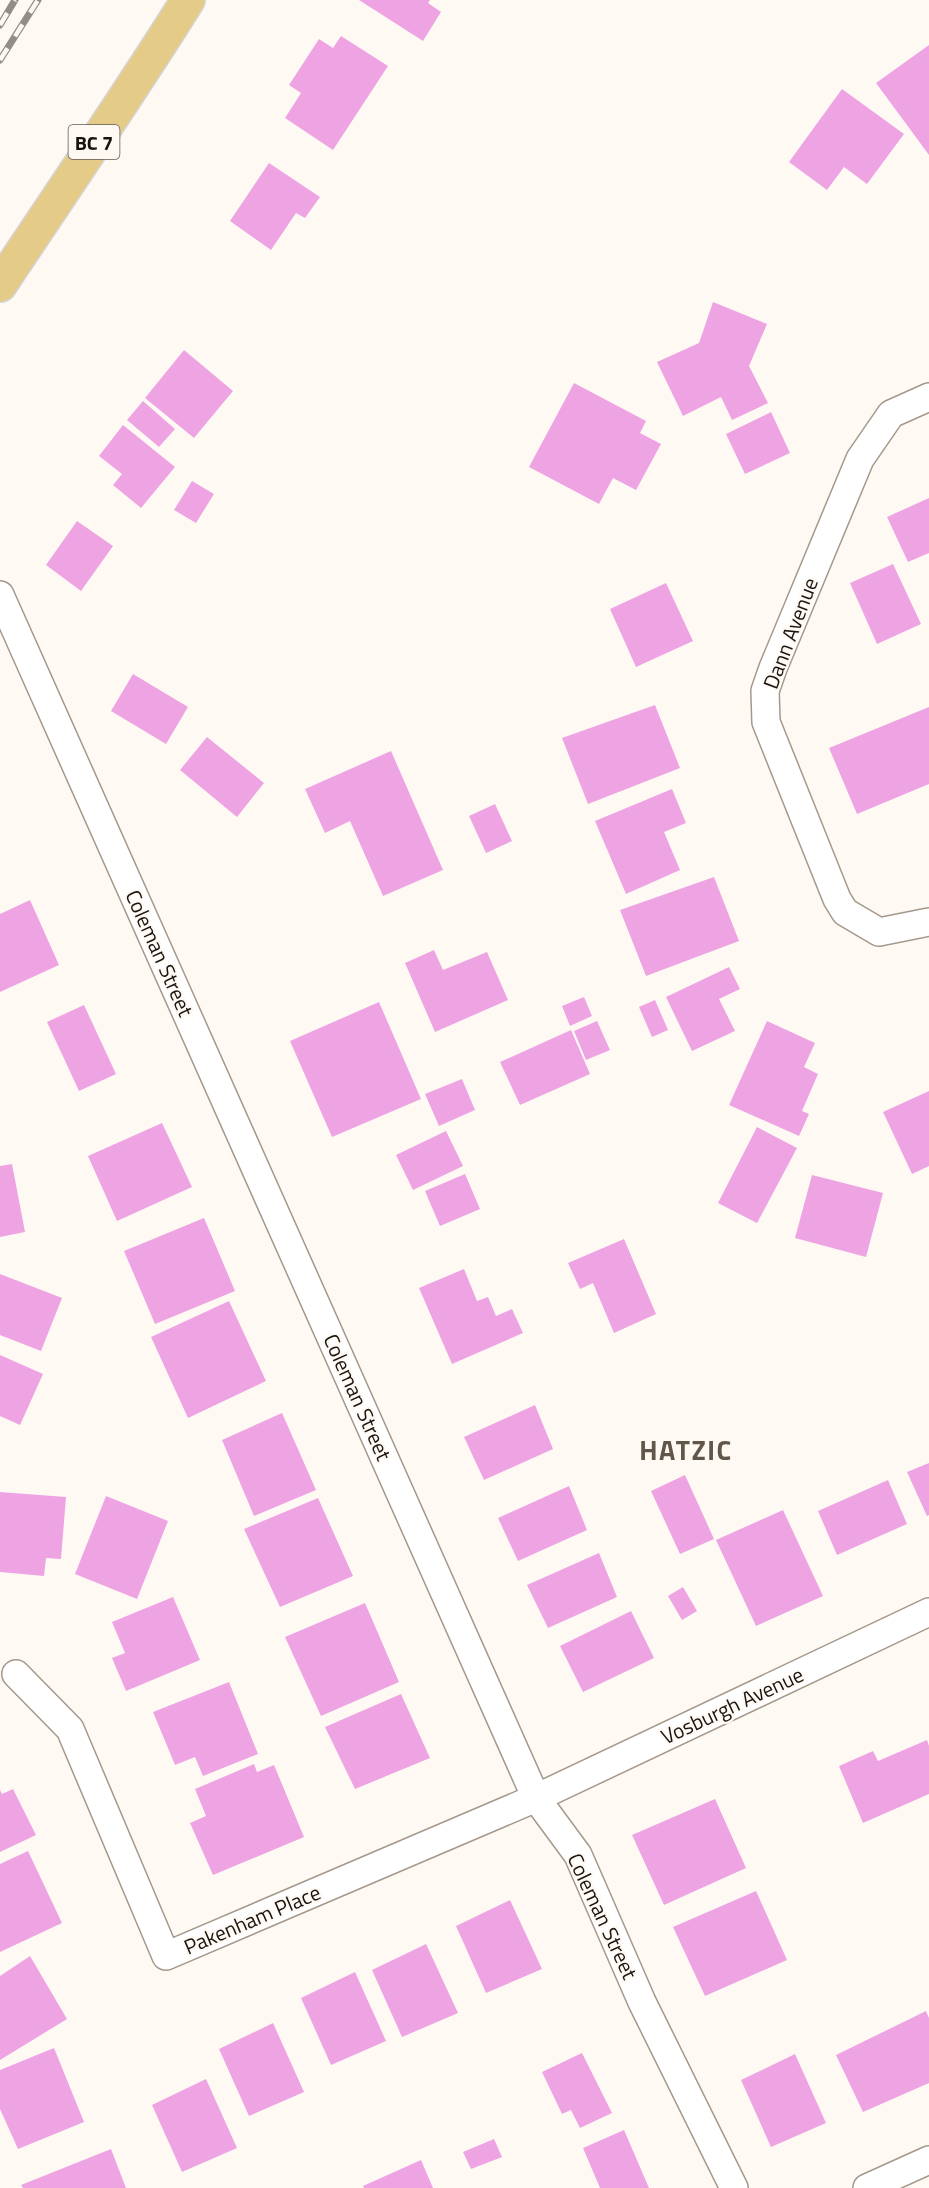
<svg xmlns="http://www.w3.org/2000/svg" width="929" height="2188" font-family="'Titillium Web',sans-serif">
	<rect width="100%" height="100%" fill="#fff9f4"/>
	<!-- building -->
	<path fill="#eea4e3" d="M359,0H430L428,3L441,12L423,41Z
		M341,36L388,66L333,150L285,118L301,93L289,85L319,39L333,48Z
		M929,45V155L876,83Z
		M842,89L904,134L867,184L844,167L827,190L789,162Z
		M269,163L320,197L305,218L296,213L271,250L230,221Z
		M713,302L767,324L749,366L768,403L732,420L721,397L683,416L657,362L699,343Z
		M184,350L233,391L194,438L145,398Z
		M574,383L646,421L640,433L661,444L636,490L613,478L599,504L529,467Z
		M143,401L175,429L159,447L127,420Z
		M771,412L790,453L745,474L726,434Z
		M123,425L175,467L141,508L113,485L122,474L99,456Z
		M192,481L214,494L196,523L174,510Z
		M929,498V553L908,562L887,517Z
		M77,521L113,546L81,591L46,565Z
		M893,564L921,624L877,644L850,583Z
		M666,583L693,641L636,667L610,609Z
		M133,674L188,707L166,744L111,711Z
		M655,705L680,768L588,804L562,738Z
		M929,707V784L857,814L829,748Z
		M207,737L264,783L237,817L180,770Z
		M391,751L443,870L383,896L350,821L325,833L305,789Z
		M672,789L686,823L664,832L680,870L626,894L595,821Z
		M495,804L512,841L486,853L469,816Z
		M714,877L739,941L646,976L620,910Z
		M30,900L59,965L0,992V914Z
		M434,950L443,970L487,952L508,1000L435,1032L405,963Z
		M729,967L740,989L719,999L735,1031L692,1051L666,997Z
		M584,997L592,1016L570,1026L562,1006Z
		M655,1000L668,1030L652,1037L639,1007Z
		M379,1002L421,1099L332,1137L290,1041Z
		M84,1005L116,1074L79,1091L47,1022Z
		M597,1021L610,1050L586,1060L574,1031Z
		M767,1021L815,1043L804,1067L818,1074L802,1111L809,1114L799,1136L729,1105Z
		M571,1030L590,1074L520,1105L500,1062Z
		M462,1079L475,1110L439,1126L425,1094Z
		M929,1091V1166L912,1174L883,1112Z
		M162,1123L192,1187L117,1221L88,1156Z
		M757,1127L797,1148L757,1223L718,1203Z
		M446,1131L463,1166L413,1190L396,1155Z
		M12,1164L25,1232L0,1237V1166Z
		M465,1174L480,1209L440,1226L425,1191Z
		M812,1175L883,1193L866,1257L795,1238Z
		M204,1218L235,1291L155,1324L124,1251Z
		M624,1239L656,1314L614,1333L593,1283L580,1289L568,1263Z
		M464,1269L477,1301L488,1297L496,1316L512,1309L523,1333L452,1364L419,1288Z
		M0,1274L62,1298L41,1351L0,1335Z
		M229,1301L266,1381L188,1418L151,1337Z
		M0,1355L43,1374L20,1425L0,1416Z
		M535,1405L553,1449L484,1480L464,1437Z
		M282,1413L316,1490L254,1516L222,1440Z
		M929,1463V1515L927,1516L907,1472Z
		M685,1475L714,1539L680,1554L651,1491Z
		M888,1480L907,1524L837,1555L818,1511Z
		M569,1486L587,1530L518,1561L498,1518Z
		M0,1492L66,1497L61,1559L46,1558L44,1576L0,1572Z
		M106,1496L168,1521L137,1599L75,1574Z
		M318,1498L353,1576L280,1607L244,1529Z
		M783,1510L823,1596L756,1626L716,1540Z
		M599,1553L617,1597L548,1628L527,1585Z
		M683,1587L697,1611L682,1620L668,1596Z
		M173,1597L200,1660L126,1691L112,1658L125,1653L112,1622Z
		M365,1603L399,1682L321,1716L285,1637Z
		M631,1611L654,1658L583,1692L560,1646Z
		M229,1682L258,1754L203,1776L195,1757L175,1765L153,1712Z
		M401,1694L430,1758L355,1789L325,1727Z
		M927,1740L929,1746V1794L863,1823L839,1766L873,1751L878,1761Z
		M254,1764L257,1772L274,1765L304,1837L213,1875L190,1823L206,1816L195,1789Z
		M13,1789L36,1835L0,1852V1790L2,1794Z
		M715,1799L746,1868L664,1905L632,1835Z
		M28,1851L62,1923L0,1952V1864Z
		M756,1891L787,1960L705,1996L673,1927Z
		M510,1900L542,1969L486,1993L456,1926Z
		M426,1944L458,2013L402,2037L372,1970Z
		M30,1956L67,2019L0,2060V1976Z
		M355,1972L386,2041L331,2065L301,1998Z
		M926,2011L929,2018V2083L863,2112L836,2055Z
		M273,2023L304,2092L249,2116L219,2049Z
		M54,2048L84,2122L18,2149L0,2109V2070Z
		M582,2053L612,2113L580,2128L571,2110L562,2114L542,2072Z
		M795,2054L826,2123L771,2147L741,2080Z
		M206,2079L237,2148L182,2172L152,2105Z
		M624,2130L649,2188H600L583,2148Z
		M494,2139L502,2157L471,2169L463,2152Z
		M111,2149L126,2188H23L21,2185Z
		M421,2160L433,2188H364L363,2186Z"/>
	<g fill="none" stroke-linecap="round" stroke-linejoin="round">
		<!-- street casing -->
		<g stroke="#a4988b" stroke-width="30">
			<path id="street" d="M929,397L891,414L860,459L773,668L765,691L766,722L837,899L845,912L879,932L929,922
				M0,595L536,1798L578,1855L642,2002L734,2188
				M16,1674L70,1729L166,1956L536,1798L929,1612
				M867,2188L929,2160"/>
		</g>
		<!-- primary casing -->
		<g stroke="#d6d5d4" stroke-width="36">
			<path id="primary" d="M0,285C63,190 128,96 188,0"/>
		</g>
		<!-- street -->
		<use href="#street" stroke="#fff" stroke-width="27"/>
		<!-- primary -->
		<use href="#primary" stroke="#e4cb88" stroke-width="33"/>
		<!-- rail casing -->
		<g stroke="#938d88" stroke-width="7">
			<path id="rail" d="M0,25L15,0
				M0,60L38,0"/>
		</g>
		<!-- rail -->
		<use href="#rail" stroke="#fff9f4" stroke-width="4.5" stroke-dasharray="14" stroke-linecap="butt"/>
	</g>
	<g text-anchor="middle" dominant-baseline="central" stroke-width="4.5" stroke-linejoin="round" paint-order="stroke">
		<!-- shield labels -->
		<rect fill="#fff9f4" stroke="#5e5954" stroke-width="1.5" x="68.5" y="125" width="51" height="34" rx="4.5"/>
		<g font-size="20" font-weight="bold" fill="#19140f">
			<text x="94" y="142">BC 7</text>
		</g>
		<!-- street labels -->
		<g font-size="21" fill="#19140f" stroke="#fff9f4">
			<text transform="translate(790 633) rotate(-69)">Dann Avenue</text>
			<text transform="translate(160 953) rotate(66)">Coleman Street</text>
			<text transform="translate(358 1397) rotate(66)">Coleman Street</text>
			<text transform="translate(732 1705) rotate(-25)">Vosburgh Avenue</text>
			<text transform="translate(603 1916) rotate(65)">Coleman Street</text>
			<text transform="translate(252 1919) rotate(-23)">Pakenham Place</text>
		</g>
		<!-- district labels -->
		<g font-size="27" font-weight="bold" letter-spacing="1.5" fill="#61564a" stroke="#fff9f4">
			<text x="686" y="1449">HATZIC</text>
		</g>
	</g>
</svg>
